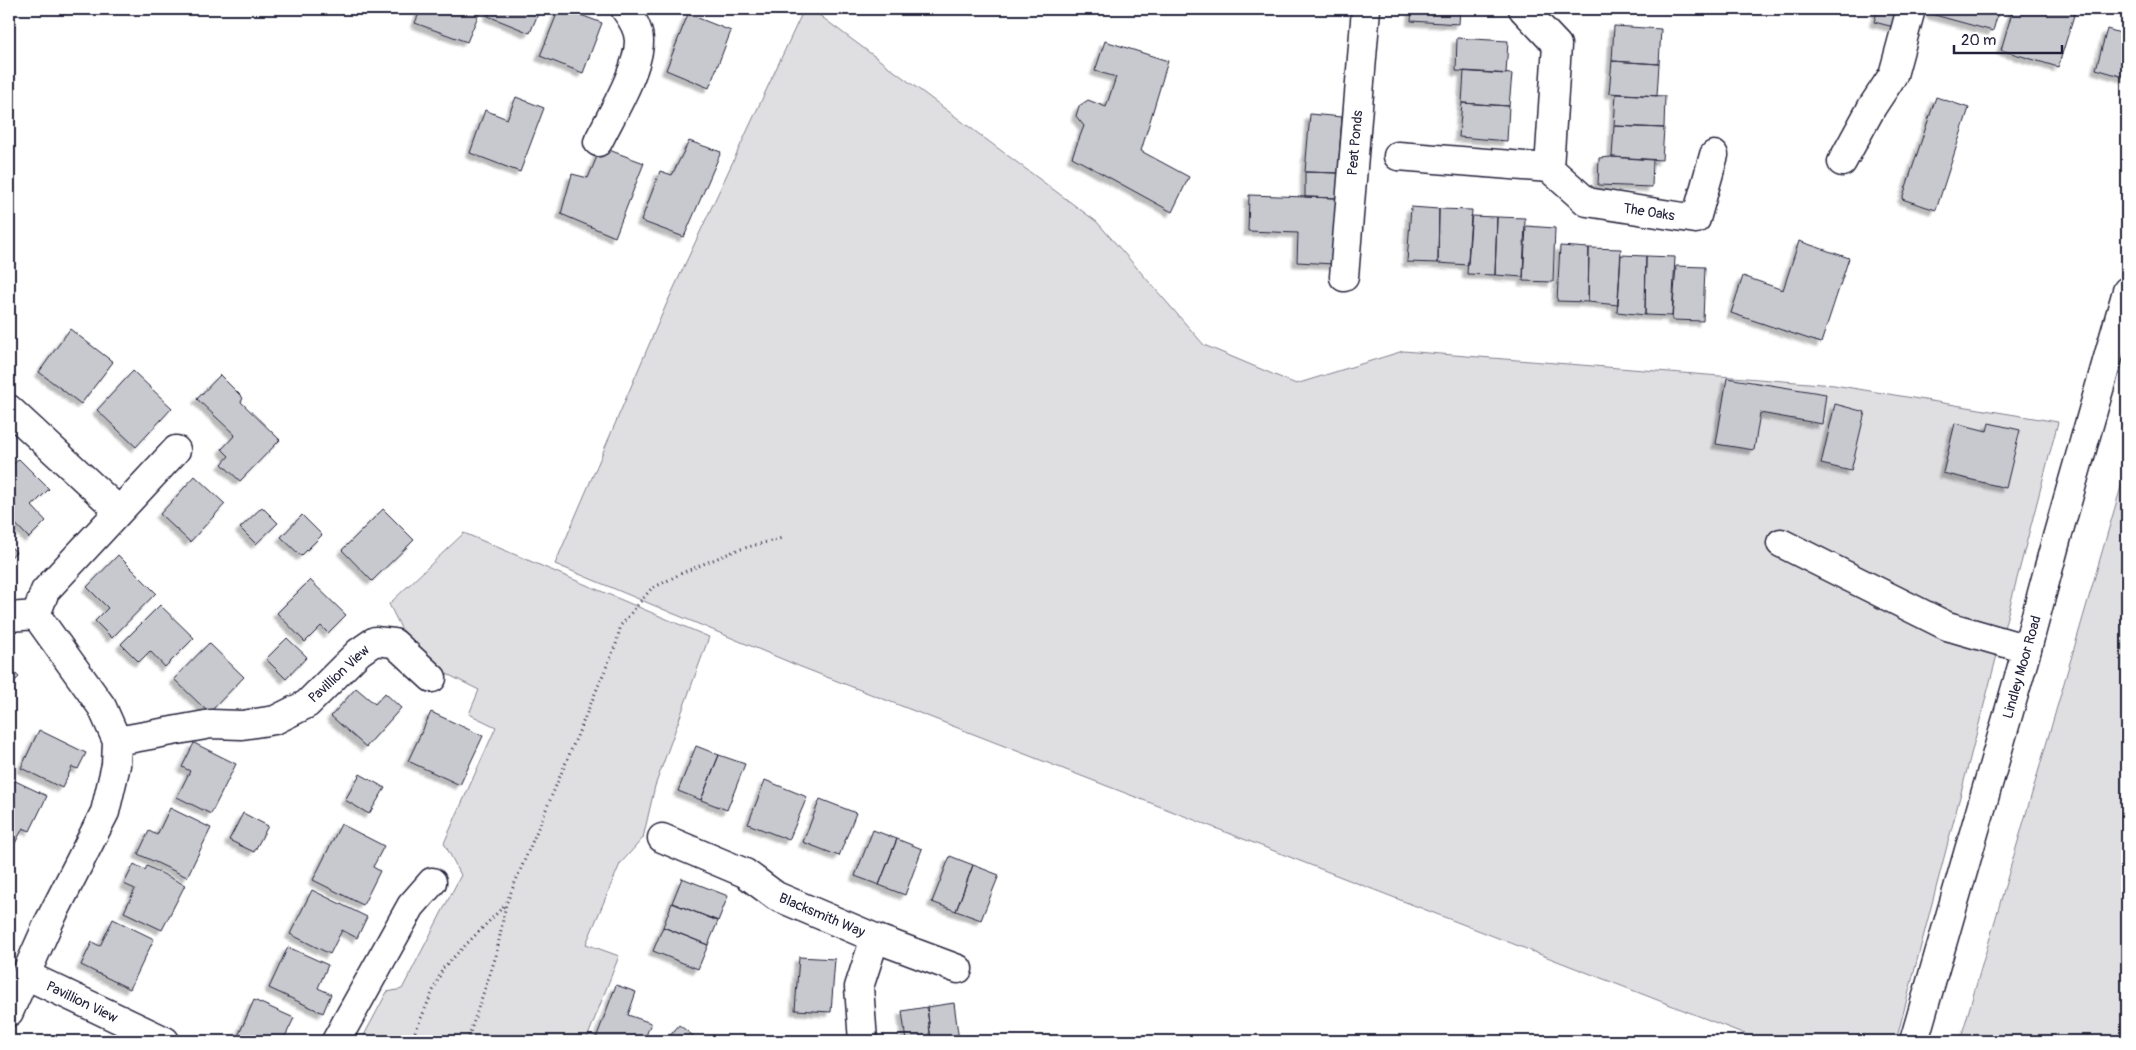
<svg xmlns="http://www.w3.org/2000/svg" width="2136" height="1050" font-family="Pangolin,sans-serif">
	<defs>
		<filter id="shadow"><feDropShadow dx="-4.5" dy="4.5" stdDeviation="1" flood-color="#0004"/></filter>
	</defs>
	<rect width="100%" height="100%" fill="#fff"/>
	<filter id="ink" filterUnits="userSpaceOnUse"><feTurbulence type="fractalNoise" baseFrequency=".02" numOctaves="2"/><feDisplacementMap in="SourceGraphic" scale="10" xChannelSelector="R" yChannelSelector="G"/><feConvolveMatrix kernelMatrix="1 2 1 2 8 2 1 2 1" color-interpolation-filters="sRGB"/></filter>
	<g filter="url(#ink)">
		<!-- green -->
		<path fill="#dfdfe2" stroke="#80808e" d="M804,9H811L1097,222L1204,345L1296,384L1403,351L1834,385L2058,422L1896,1041H1763L801,667L555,564L666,305Z
			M2127,466V1041H1960Z
			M464,533L709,637L655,786L643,838L620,864L586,944L619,956L586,1041H361L387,992L402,989L461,875L444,843L496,727L469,714L479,690L435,668L401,628L389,604Z"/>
		<!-- building -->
		<path fill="#c8c8cf" stroke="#22223b" filter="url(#shadow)" d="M421,9H481L467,42L415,23Z
			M490,9H540L530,33L488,16Z
			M559,9H565L602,23L583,73L540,56Z
			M1412,9H1460L1459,24L1411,21Z
			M1878,9H1900L1894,27L1874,22Z
			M1933,9H1999L1993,31L1931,14Z
			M2013,9H2076L2058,67L2001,50Z
			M688,14L731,31L709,88L666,70Z
			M1614,26L1661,29L1659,64L1612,61Z
			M2107,29L2127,35V78L2096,69Z
			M1457,38L1508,41L1506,74L1456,71Z
			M1105,41L1168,61L1141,151L1189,177L1172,212L1072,157L1084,126L1076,116L1079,106L1088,100L1106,107L1116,77L1095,71Z
			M1612,61L1659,64L1657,96L1609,93Z
			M1464,71L1512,74L1509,106L1462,103Z
			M1616,94L1665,96L1664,128L1614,126Z
			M516,97L544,108L520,172L470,153L485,110L507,119Z
			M1936,97L1969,108L1936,210L1902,199Z
			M1462,103L1509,106L1507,141L1459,137Z
			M1310,114L1342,117L1338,173L1305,172Z
			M1614,126L1664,128L1662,160L1612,157Z
			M689,141L721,152L684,237L641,221L660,171L672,175Z
			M601,147L644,163L615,237L561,214L572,174L588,178Z
			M1612,157L1653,160L1652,187L1598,185L1599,158Z
			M1305,172L1338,173L1336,198L1305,197Z
			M1249,195L1336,198L1334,264L1297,262L1298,233L1248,231Z
			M1411,207L1439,209L1438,263L1407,262Z
			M1439,209L1472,210L1468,265L1438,263Z
			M1471,216L1497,217L1495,275L1467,274Z
			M1497,217L1525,218L1523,277L1495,275Z
			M1526,226L1555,228L1553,282L1523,281Z
			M1799,241L1849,258L1821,343L1731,313L1743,276L1783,290Z
			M1560,246L1589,248L1588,302L1557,301Z
			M1589,248L1621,249L1618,305L1588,302Z
			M1621,255L1646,256L1645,315L1617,312Z
			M1646,256L1675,257L1672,316L1645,315Z
			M1676,266L1705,267L1703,321L1672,320Z
			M70,329L113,362L81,404L39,372Z
			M133,371L172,408L136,447L97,410Z
			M220,375L243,398L241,402L280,440L240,481L222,464L229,456L222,449L235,435L197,399Z
			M1727,378L1826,394L1822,424L1760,413L1754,450L1716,444Z
			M1835,404L1865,412L1851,471L1821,464Z
			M1955,423L1987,431L1989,423L2020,430L2006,488L1943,473Z
			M19,459L49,489L32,506L46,521L29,538L9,517V468Z
			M195,476L225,504L190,542L160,514Z
			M262,507L278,523L256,544L240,528Z
			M383,509L414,540L372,581L342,550Z
			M302,515L322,535L301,556L281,537Z
			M9,545L16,552L9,559Z
			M118,555L156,593L112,638L95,621L108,608L87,587Z
			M310,580L346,615L328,633L321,626L305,642L277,613Z
			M160,605L194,638L165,667L150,651L139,662L121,644Z
			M287,638L307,657L286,679L266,659Z
			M209,643L244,677L209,713L174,679Z
			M9,667L19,677L9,687Z
			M356,688L375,704L385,693L401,708L366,747L331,716Z
			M431,712L483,736L460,785L408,761Z
			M39,730L86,753L78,769L72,767L62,788L21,768Z
			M194,743L236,764L211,814L177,797L190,771L182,767Z
			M696,746L719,755L701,800L678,791Z
			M719,755L745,764L727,810L701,800Z
			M360,774L385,788L369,814L345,800Z
			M9,778L47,796L30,831L23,828L13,847L9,845Z
			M765,780L807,797L789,840L748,824Z
			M820,799L856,813L839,856L803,842Z
			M170,808L211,828L187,877L138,854L149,831L157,835Z
			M243,813L268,826L254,852L229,840Z
			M341,824L384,846L373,867L380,871L363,905L313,880Z
			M873,830L897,839L879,885L855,876Z
			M897,839L922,849L905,895L879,885Z
			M950,856L973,865L956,911L932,902Z
			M134,864L145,870L147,866L185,885L162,930L124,912L135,889L124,884Z
			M973,865L999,875L981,920L956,911Z
			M682,878L728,896L718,921L672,903Z
			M312,890L367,917L357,938L342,930L330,954L290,934Z
			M672,903L718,921L708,945L663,927Z
			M113,919L154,939L130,989L81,965L92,942L100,946Z
			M663,927L708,945L698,969L653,951Z
			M288,947L328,965L318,988L331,994L323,1013L269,988Z
			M799,957L835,959L831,1012L795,1010Z
			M616,985L636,992L628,1015L651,1023L644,1041H595Z
			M254,1000L294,1018L283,1041H236Z
			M954,1003L959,1041H931L927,1007Z
			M927,1007L931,1041H906L902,1011Z
			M679,1025L700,1041H666Z"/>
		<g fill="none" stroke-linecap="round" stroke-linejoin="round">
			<!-- minor casing -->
			<g stroke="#22223b" stroke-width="31">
				<path id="minor" d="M1523,9L1557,45L1549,168L1587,202L1696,219L1714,155
					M598,142C611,115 639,70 639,41C639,30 631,17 625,9
					M1398,156L1549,168
					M1842,162L1872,107L1893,75L1911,9
					M1344,277L1366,9
					M9,409L118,510
					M1781,543L1947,626L2027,649
					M9,617L36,615
					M117,741L211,724L242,725L275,720L307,704L359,652L375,641L394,643L432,678
					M662,838L745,873L776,896L875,938L958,969
					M26,975L165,1041
					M9,1012L49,922L105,812L116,765L117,741L102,707L36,615L45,591L176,450
					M336,1041L411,906L432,882
					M863,1041L859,987L875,938"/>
			</g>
			<!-- major casing -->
			<g stroke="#22223b" stroke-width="31">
				<path id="major" d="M1914,1041L2027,649L2057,537L2127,291"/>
			</g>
			<!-- path -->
			<path stroke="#22223b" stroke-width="3" stroke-dasharray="1 4" stroke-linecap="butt" d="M411,1041L443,968L506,904
				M467,1041L496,956L506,904L616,644L621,625L651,589L684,572L737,550L782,538"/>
			<!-- minor -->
			<use href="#minor" stroke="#fff" stroke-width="28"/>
			<!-- major -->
			<use href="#major" stroke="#fff" stroke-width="28"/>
		</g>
	</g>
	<g text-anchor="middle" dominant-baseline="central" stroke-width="4.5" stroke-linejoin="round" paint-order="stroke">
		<!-- street labels -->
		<g font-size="14" fill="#22223b" stroke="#fff">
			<text transform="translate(1355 143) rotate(-85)">Peat Ponds</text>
			<text transform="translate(1649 212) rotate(9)">The Oaks</text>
			<text transform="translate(2022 667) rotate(-74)">Lindley Moor Road</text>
			<text transform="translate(339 674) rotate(-43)">Pavillion View</text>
			<text transform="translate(822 915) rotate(23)">Blacksmith Way</text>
			<text transform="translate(82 1002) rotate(26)">Pavillion View</text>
		</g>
	</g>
	<!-- margin -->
	<rect width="2136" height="1050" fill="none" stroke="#fff" stroke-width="30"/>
	<rect x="15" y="15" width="2106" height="1020" fill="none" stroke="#22223b" stroke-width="2" filter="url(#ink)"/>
	<!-- scale -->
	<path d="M1954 45v8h108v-8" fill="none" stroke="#22223b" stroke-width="2.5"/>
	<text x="1961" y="45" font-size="15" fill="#22223b" stroke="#ffffff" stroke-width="4" paint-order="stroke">20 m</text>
</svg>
